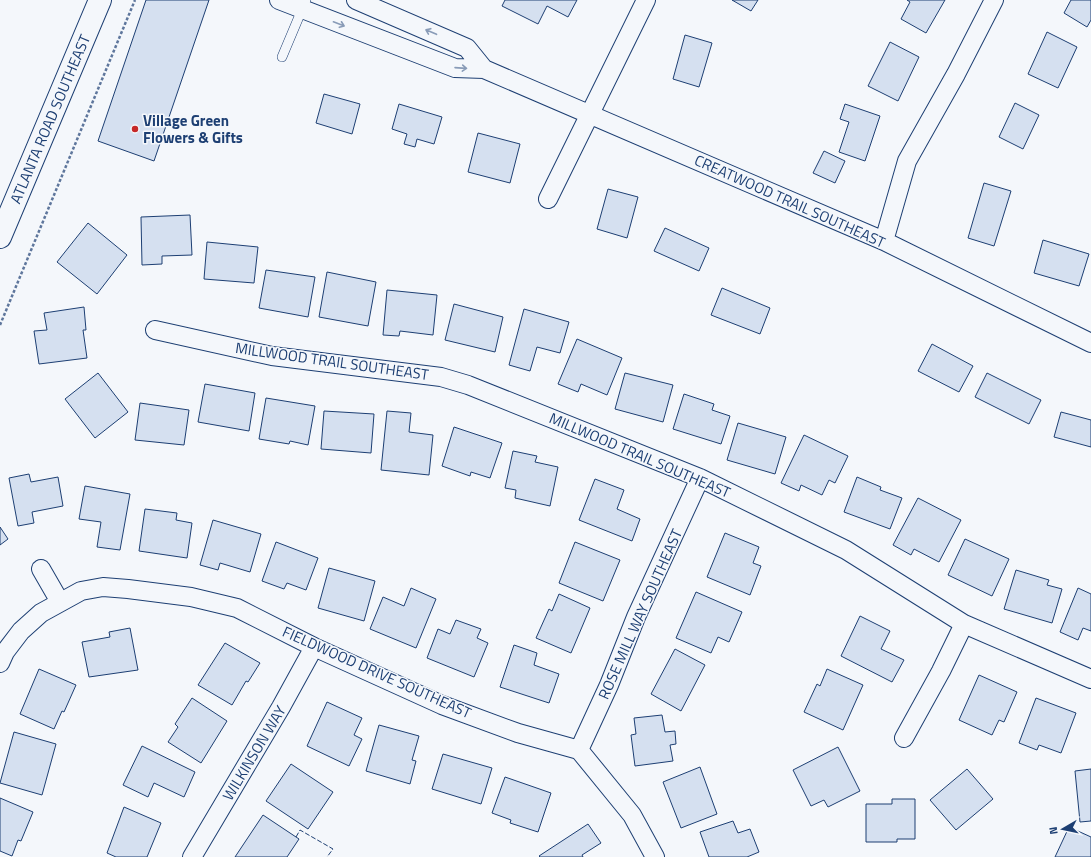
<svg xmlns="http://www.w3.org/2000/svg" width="1091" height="857" font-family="'Titillium Web',sans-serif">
	<rect width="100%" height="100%" fill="#f4f7fb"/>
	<!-- building -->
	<path fill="#d5e0f0" stroke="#1d3f73" d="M146,0H209L154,161L98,141Z
		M505,0H577L568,17L547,6L538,24L502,6Z
		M732,0H758L751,11Z
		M907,0H945L926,33L901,19L910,2Z
		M1071,0H1091V20L1087,27L1064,13Z
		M1047,32L1077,47L1058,88L1028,74Z
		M685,35L712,43L699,87L673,79Z
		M890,42L919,57L898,101L868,86Z
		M324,94L360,104L352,134L316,123Z
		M1015,103L1039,115L1023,149L999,137Z
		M399,104L442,117L434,144L417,139L415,147L404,144L407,134L392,129Z
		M845,104L880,116L865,161L839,152L849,122L840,119Z
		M478,133L520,144L510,183L468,172Z
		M824,151L845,161L835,183L813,173Z
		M984,183L1011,191L994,246L968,238Z
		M608,189L638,197L627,238L597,229Z
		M190,215L192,255L162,256V264L142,265L141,217Z
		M88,223L127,255L97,294L57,262Z
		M665,228L709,248L699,271L654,251Z
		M1043,240L1089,254L1079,286L1034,273Z
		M207,242L258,247L254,283L204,279Z
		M266,270L315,277L308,317L259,308Z
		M327,272L376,282L368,326L319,317Z
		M722,288L770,308L760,334L711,315Z
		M387,290L437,295L433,335L400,331L399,336L383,335Z
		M454,304L503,317L495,352L445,340Z
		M84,307L86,330H83L87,358L39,364L34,331L47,330L44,313Z
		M524,309L569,322L560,353L537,347L530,371L509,365Z
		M577,339L622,358L607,395L581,384L578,392L558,384Z
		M932,344L973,366L959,392L918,371Z
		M98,373L128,412L95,438L65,399Z
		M625,373L673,385L663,422L615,409Z
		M987,373L1041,400L1029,424L975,397Z
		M205,384L255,393L249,431L198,422Z
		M684,394L714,404L712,410L730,416L721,444L673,429Z
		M266,398L315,406L308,445L290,441L289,444L259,439Z
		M140,403L189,410L184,445L135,440Z
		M324,411L374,414L371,453L321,449Z
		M387,411L411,413L409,432L433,435L429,475L381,470Z
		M1061,412L1091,420V447L1054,437Z
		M738,423L786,437L775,474L727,460Z
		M454,427L502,443L490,478L471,472L470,476L442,466Z
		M804,435L848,456L835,483L829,480L822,495L801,485L799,491L781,483Z
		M513,451L537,456L535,462L558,467L550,506L515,498L516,490L505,488Z
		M29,474L31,482L58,477L63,506L32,512L34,523L18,526L9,478Z
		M857,477L881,487L880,490L902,498L890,529L844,512Z
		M595,479L624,490L617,509L640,519L632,541L579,520Z
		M85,486L130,494L120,550L97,547L101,522L79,519Z
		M918,498L961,520L939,562L914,549L911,555L893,545Z
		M145,509L177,513L176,520L192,523L187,558L139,551Z
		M213,520L261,534L250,572L220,563L218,570L200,565Z
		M0,527L8,539L0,545Z
		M725,533L759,547L753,563L761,566L750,595L707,577Z
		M965,539L1009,559L992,596L948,575Z
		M276,542L318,558L306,590L287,583L284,589L262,581Z
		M575,542L620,560L603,601L559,583Z
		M329,568L375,581L364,621L318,608Z
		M1016,570L1049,580L1047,585L1062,589L1052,623L1004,609Z
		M411,588L436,599L416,648L370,629L383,597L404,606Z
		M1078,588L1091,594V631L1083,628L1078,640L1060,632Z
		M696,592L742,612L729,642L718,637L711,653L676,638Z
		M559,594L590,608L571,653L536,638L549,609L552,611Z
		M860,616L890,631L881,649L904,660L892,682L841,656Z
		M456,620L481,629L477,638L488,643L474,677L427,658L438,629L450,634Z
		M130,628L138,670L89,677L82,642L110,637L109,632Z
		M225,643L260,663L248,682L246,681L232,705L198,685Z
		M514,645L537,653L534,665L559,674L549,703L500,687Z
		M675,649L705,665L681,711L651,694Z
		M39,669L76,685L64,712L62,711L54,729L20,714Z
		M827,669L863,685L843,730L804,712L817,684L820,686Z
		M979,675L1017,692L1004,722L999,720L992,735L959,720Z
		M192,698L227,721L201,763L168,742L178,727L175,724Z
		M1036,698L1076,713L1061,753L1039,745L1037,750L1019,743Z
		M327,702L362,718L354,735L362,739L349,766L307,746Z
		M662,715L665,732L675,731L676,744L670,745L673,761L635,766L631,735L636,734L634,718Z
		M379,725L419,736L412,760L416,761L410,784L366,771Z
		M14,732L56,744L42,795L0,783Z
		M142,746L195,772L184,797L154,783L148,797L123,785Z
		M838,747L860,791L828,807L824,800L811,806L793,770Z
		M443,754L492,768L481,804L432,789Z
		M291,764L333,792L308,829L266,801Z
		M700,767L717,814L681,828L663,782Z
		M967,769L993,799L956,830L930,800Z
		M1091,769V821L1080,822L1075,771Z
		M505,777L551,793L538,832L510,823L511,820L492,813Z
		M0,798L33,812L21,841L18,840L12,856L0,851Z
		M892,799H915V839H897V842H866V804H892Z
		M124,807L161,823L147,857H116L107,853Z
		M263,815L299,839L287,857H235Z
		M733,821L738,833L750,829L759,852L747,857H709L700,832Z
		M588,824L601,843L582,855L583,857H540L539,856Z
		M1069,827L1091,837V857H1055Z"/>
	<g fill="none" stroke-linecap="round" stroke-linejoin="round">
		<!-- lane casing -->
		<g stroke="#1d3f73" stroke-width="10">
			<path id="lane" d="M282,57L306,0"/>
		</g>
		<!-- street casing -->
		<g stroke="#1d3f73" stroke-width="20">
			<path id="street" d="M279,0L455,68L484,69L884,241L1091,343
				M356,0L467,48L484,69
				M548,199L646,0
				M884,241L907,161L956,74L994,0
				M155,330L272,356L441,377L468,385L700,478L846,550L964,624L1091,679
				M41,569L60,602
				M0,663L5,652L21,631L41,613L81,591L103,587L128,589L191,597L237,608L314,647L442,705L518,733L579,750L632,815L655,857
				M904,738L941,671L964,624
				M579,750L609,685L636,617L700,478
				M192,857L281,707L314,647"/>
		</g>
		<!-- secondary casing -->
		<g stroke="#1d3f73" stroke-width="24">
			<path id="secondary" d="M0,237L100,0"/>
		</g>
		<!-- path -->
		<path stroke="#5e769c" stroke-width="2.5" stroke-dasharray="3 2" stroke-linecap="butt" d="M0,325L135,0"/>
		<!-- lane -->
		<use href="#lane" stroke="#f4f7fb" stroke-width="9"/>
		<!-- street -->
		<use href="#street" stroke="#f4f7fb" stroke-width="18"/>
		<!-- secondary -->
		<use href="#secondary" stroke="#f4f7fb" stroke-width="22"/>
		<!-- fence -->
		<path stroke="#1d3f73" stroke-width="1" stroke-dasharray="5 2" stroke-linecap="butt" d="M296,837L300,830L333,849L327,857"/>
	</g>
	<!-- one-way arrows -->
	<defs><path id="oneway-shaft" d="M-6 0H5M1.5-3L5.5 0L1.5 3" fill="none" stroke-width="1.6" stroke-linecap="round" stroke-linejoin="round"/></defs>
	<g stroke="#889bb7">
		<use href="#oneway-shaft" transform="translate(339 24) rotate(21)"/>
		<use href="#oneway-shaft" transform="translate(431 32) rotate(-157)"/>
		<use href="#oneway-shaft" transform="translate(461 68) rotate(4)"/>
	</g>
	<!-- markers -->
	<circle fill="#c62828" stroke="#f4f7fb" stroke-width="1.5" cx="135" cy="129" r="4"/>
	<g text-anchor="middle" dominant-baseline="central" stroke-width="3" stroke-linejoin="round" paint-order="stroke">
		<!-- street labels -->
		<g font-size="15" fill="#1d3f73" stroke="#f4f7fb">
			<text transform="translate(50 119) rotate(-67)">ATLANTA ROAD SOUTHEAST</text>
			<text transform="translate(790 201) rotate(24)">CREATWOOD TRAIL SOUTHEAST</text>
			<text transform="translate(332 361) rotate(8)">MILLWOOD TRAIL SOUTHEAST</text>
			<text transform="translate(640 455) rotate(23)">MILLWOOD TRAIL SOUTHEAST</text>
			<text transform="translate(640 614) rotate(-66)">ROSE MILL WAY SOUTHEAST</text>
			<text transform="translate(377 672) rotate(24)">FIELDWOOD DRIVE SOUTHEAST</text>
			<text transform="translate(254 753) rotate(-59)">WILKINSON WAY</text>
		</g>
		<!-- poi labels -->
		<g font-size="15" font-weight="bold" fill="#1d3f73" stroke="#f4f7fb" text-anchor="start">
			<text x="143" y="120">Village Green<tspan x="143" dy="17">Flowers &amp; Gifts</tspan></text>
		</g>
	</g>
	<!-- north arrow -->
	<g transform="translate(1063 829) rotate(261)" stroke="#f4f7fb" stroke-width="3" paint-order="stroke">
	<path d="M0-3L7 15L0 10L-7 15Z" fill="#1d3f73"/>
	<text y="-6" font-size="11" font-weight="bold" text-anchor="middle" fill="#1d3f73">N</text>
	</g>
</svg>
